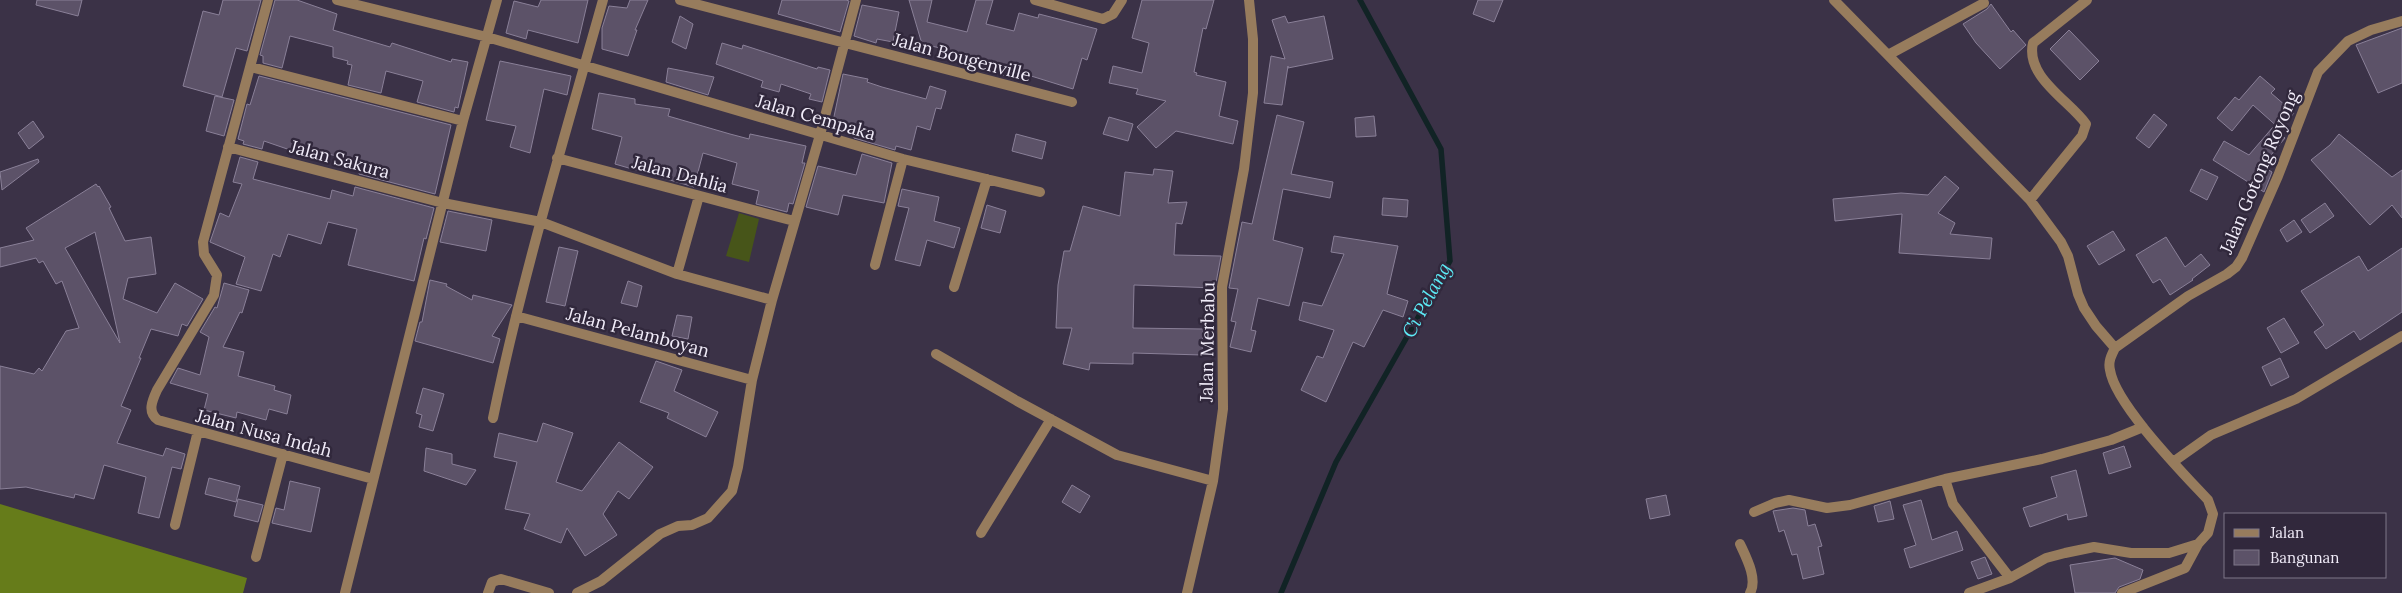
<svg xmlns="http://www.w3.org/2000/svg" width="2402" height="593" font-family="Lora,serif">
	<rect width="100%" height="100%" fill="#3b3247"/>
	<!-- green -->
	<path fill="#475519" d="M739,213L759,219L749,262L726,256Z"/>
	<!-- forest -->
	<path fill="#667c1a" d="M0,504L247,578L243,593H0Z"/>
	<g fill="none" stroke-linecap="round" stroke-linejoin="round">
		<!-- stream -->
		<path stroke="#112325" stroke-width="5.5" d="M1281,593L1336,462L1450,261L1441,149L1360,0"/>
	</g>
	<!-- building -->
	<path fill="#5c5268" stroke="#8a8098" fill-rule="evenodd" d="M37,0H82L78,16L36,5Z
		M223,0H261L247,51L236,48L222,97L183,86L203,11L219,15Z
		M275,0H297L337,14L333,30L390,47L392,43L451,62L452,59L468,62L458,108L455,107L454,112L417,102L423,81L386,71L381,93L348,85L352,65L347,64L348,61L333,57V47L290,36L282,68L263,63V56L260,55Z
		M541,0H588L578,43L528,30L526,39L506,33L514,1L538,7Z
		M630,0H648L635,30H637L628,56L602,49V28L609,6L627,8Z
		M782,0H846L849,1L840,32L778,14Z
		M909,0H932L927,22L967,32L976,0H993L986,24L1014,31L1019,13L1038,18L1039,14L1097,29L1087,60L1082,58L1073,89L1015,71L1014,78L964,66L966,58L944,53L945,49L922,44Z
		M1142,0H1214L1206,29L1203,28L1194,72L1197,73L1196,75L1226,82L1219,116L1238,121L1233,144L1176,131L1156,148L1137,127L1166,101L1136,94L1138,89L1109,83L1113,66L1142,73L1149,43L1132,38Z
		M1478,0H1503L1494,22L1473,14Z
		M1991,4L2011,32L2013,30L2026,45L2000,69L1976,43L1963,24L1987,9Z
		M862,5L899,12L893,42L877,39L876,43L854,36Z
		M680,16L693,24L686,49L672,42Z
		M1285,16L1288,23L1324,16L1333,59L1288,68V66L1282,105L1264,103L1271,56L1285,59L1272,20Z
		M2402,28V83L2378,93L2356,45Z
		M2069,30L2099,61L2080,80L2050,49Z
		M722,43L742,49L743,45L817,69L818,67L830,70L822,102L809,99L811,94L781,84L779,92L761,87L763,81L716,64Z
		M500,61L571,76L567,95L544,89L530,153L510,147L516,126L486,120Z
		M668,68L714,77L708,95L666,82Z
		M843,74L868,79L867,82L882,87L926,99L930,86L946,91L941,109L936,108L930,130L917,126L911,150L896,146L895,150L854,138L855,133L832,126Z
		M259,76L451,125L435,194L359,174L361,165L341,160V157L298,147L296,152L264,141L262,149L243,144L244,141L238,139L247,104L250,105Z
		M2260,76L2275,89L2271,93L2294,113L2280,129L2253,105L2232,131L2217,118L2235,97L2239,100Z
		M599,93L635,99V104L670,109L668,116L730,134L749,139L750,134L806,146L802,163H805L793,204L789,203L787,212L756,204L759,191L732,184L737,163L703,153L694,187L615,164L622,137L592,129Z
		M215,96L234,100L224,136L206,131Z
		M2154,114L2167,125L2149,148L2136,138Z
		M1277,115L1304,122L1291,174L1333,182L1330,198L1283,189L1273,240L1303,248L1289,306L1258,298L1251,330L1256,331L1251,352L1230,347L1236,322L1231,321L1238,289L1229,288L1242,222L1252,224Z
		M1374,116L1376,136L1356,137L1355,118Z
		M1109,117L1133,124L1128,141L1103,134Z
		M33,121L44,137L29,149L18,133Z
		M2273,127L2285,138L2262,166L2272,172L2264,192L2213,160L2224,141L2249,155Z
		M1016,134L1046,142L1042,159L1012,151Z
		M2339,134L2392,177L2402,170V218L2392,205L2370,225L2311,160L2330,145Z
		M862,154L892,163L884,203L843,195L838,215L806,207L818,166L856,175Z
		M240,157L258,162L253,179L330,199L332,190L353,196L355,187L434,208L426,239L424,238L414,281L348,265L357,229L328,222L321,244L288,234L280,257L273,254L261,291L236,284L245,257L210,242L220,213L229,217L242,184L233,182Z
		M38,159L39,162L2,190L0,172Z
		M1154,169L1173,171L1168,203L1187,202L1182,224L1176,223L1174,255L1221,256L1215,288L1134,285L1133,328L1203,329L1202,355L1133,353V364L1090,363L1089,370L1063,364L1072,328H1056L1058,285L1064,251H1070L1083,206L1120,216L1125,172L1153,175Z
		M2201,169L2218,177L2207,200L2190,191Z
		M1945,176L1959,188L1938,213L1955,223L1950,234L1992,238L1990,259L1899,253L1902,214L1835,221L1833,199L1901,193L1928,195Z
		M96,184L98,187L99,186L111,207L109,208L125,241L151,237L156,274L128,278L123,299L157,313L175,283L203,299L187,326L182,324L178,336L151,329L139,358H141L121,406L131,410L117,443L163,456L166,448L185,454L181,469L172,467L159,518L138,513L146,477L104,465L94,499L75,494L74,498L26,487L0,489V366L34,374L39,368L42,371L66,331L79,328L62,281L56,284L43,261L39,263L36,258L0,267V248L34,240L26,228ZM95,232L109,293L120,343L65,248Z
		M902,189L939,197L934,221L960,228L954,248L927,240L920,266L895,260L909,208L898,206Z
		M1383,198L1408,200L1407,217L1382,215Z
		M2325,203L2334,216L2310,233L2301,220Z
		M987,205L1006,211L1000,233L981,228Z
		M448,211L492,220L486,251L440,242Z
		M2294,220L2302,232L2287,242L2280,230Z
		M2113,231L2125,250L2099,265L2087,246Z
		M1334,236L1398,246L1387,294L1408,301L1403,317L1383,310L1364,347L1353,342L1326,402L1301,390L1317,356L1323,358L1334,330L1299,320L1303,302L1322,306L1344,254L1331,252Z
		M2166,237L2185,267L2201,254L2210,265L2192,279L2193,280L2170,295L2160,279L2153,283L2136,255Z
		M559,247L578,251L565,306L546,302Z
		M2402,248V312L2360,340L2354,331L2326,349L2314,332L2324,325L2301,291L2359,256L2368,271Z
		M430,280L447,284L446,286L472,300L473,295L512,305L492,336L500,339L493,363L415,341L420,322H422Z
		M628,281L642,286L637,307L621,303Z
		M224,283L249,290L242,313L240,312L223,347L244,352L238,376L275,386L274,390L291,395L287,414L269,409L266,420L237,412L236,418L204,410L208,394L170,383L178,368L200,375L209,337L200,332L215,307L217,308Z
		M677,315L692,317L688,339L672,336Z
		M2284,318L2299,343L2281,353L2267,328Z
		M2280,358L2289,377L2271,386L2262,367Z
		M656,361L682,370L674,391L718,412L706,437L667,418L669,413L640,402Z
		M423,388L444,394L433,431L419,427L422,415L416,413Z
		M543,423L573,433L556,482L582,491L619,442L653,467L629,499L618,491L603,514L617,535L585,556L567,528L561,543L524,529L530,514L505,509L517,462L494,457L499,433L537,442Z
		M2124,446L2131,467L2109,474L2103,453Z
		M426,448L452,454V464L476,470L466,485L424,471Z
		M2076,470L2087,516L2068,520L2067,514L2030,527L2023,508L2057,497L2051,477Z
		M209,478L240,486L236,502L205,494Z
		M290,481L320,488L311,532L272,523L276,508L284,510Z
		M1072,485L1090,496L1080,513L1062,502Z
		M1666,495L1670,515L1650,519L1646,499Z
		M238,499L263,505L258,522L234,516Z
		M1921,500L1932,540L1957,531L1963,550L1910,568L1904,549L1916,545L1903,505Z
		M1890,501L1894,519L1878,522L1874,506Z
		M1793,508L1805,510L1808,526L1815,524L1822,546L1818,547L1824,574L1803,579L1797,554L1792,555L1784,530L1779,532L1773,511Z
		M1985,557L1992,574L1978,579L1971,562Z
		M2115,558L2143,570L2140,579L2119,587L2115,593H2075L2070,565Z"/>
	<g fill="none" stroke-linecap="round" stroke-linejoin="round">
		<!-- minor -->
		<path stroke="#977c5d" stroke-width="10" d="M268,0L203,242L204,254L217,275L214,295L157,390C152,401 147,412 158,420L373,479
			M337,0L487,37L903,159L1040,192
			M680,0L1072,102
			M1035,0L1103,19L1113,14L1122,0
			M1834,0L2030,200L2061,242L2068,256L2078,294L2084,308L2096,326L2115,348
			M1888,55L1984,3
			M251,67L463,121
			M228,147L443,203L541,222L677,274L772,300
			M557,158L794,221
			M2030,200L2082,136L2086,124C2070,101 2025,77 2033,43L2087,0
			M875,265L903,159
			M677,274L699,196
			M954,287L987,179
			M516,316L752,380
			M936,354L1017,401L1117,455L1213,481
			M493,418C522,277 564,139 603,0
			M2173,462L2211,435L2296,399L2402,336
			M1945,479L1953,504L2010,578
			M1754,512L1775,503L1789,500L1827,508L1850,505L1945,479L2042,459L2111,440L2143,427
			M175,525L198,431
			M981,533L1051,419
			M1740,544C1746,557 1758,579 1750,593
			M256,557L283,454
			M345,593L463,121L497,0
			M488,593L492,582L501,579L549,593
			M577,593L601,581L660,534L678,526L692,525L708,518L732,491L738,467L752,380L772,300L820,135L856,0
			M1187,593L1213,481L1223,409L1222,287L1244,169L1253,93V39L1249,0
			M1969,593L2010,578L2046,558L2065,553L2094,547L2131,553H2169L2198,544
			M2122,593L2185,568L2198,544L2208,533L2213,514L2208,500C2183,473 2115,404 2110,370C2108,362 2111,356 2115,348L2188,296L2227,274L2236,267L2242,258L2278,176L2318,72L2348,41L2371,30L2402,21"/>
	</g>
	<g text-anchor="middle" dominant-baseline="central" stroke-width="5" stroke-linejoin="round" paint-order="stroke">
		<!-- street labels -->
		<g font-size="18" fill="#f1ecf9" stroke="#31283c">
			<text transform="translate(962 57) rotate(15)">Jalan Bougenville</text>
			<text transform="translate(816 117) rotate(16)">Jalan Cempaka</text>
			<text transform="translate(340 159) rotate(15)">Jalan Sakura</text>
			<text transform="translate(2259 172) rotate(-67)">Jalan Gotong Royong</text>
			<text transform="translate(680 174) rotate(15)">Jalan Dahlia</text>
			<text transform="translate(638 332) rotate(15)">Jalan Pelamboyan</text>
			<text transform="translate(1207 342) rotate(-89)">Jalan Merbabu</text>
			<text transform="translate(264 433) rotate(15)">Jalan Nusa Indah</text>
		</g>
		<!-- water labels -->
		<g font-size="19" font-style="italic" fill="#5debf6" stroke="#31283c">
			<text transform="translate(1426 300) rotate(-62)">Ci Pelang</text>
		</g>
	</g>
	<!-- legend -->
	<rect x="2224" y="513" width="162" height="65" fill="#31283c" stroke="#7e7688"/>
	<rect x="2234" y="529" width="25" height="8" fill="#977c5d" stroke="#7e7688"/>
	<text x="2270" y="538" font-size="15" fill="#f1ecf9">Jalan</text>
	<rect x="2234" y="550" width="25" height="15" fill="#5c5268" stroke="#7e7688"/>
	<text x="2270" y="563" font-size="15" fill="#f1ecf9">Bangunan</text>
</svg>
